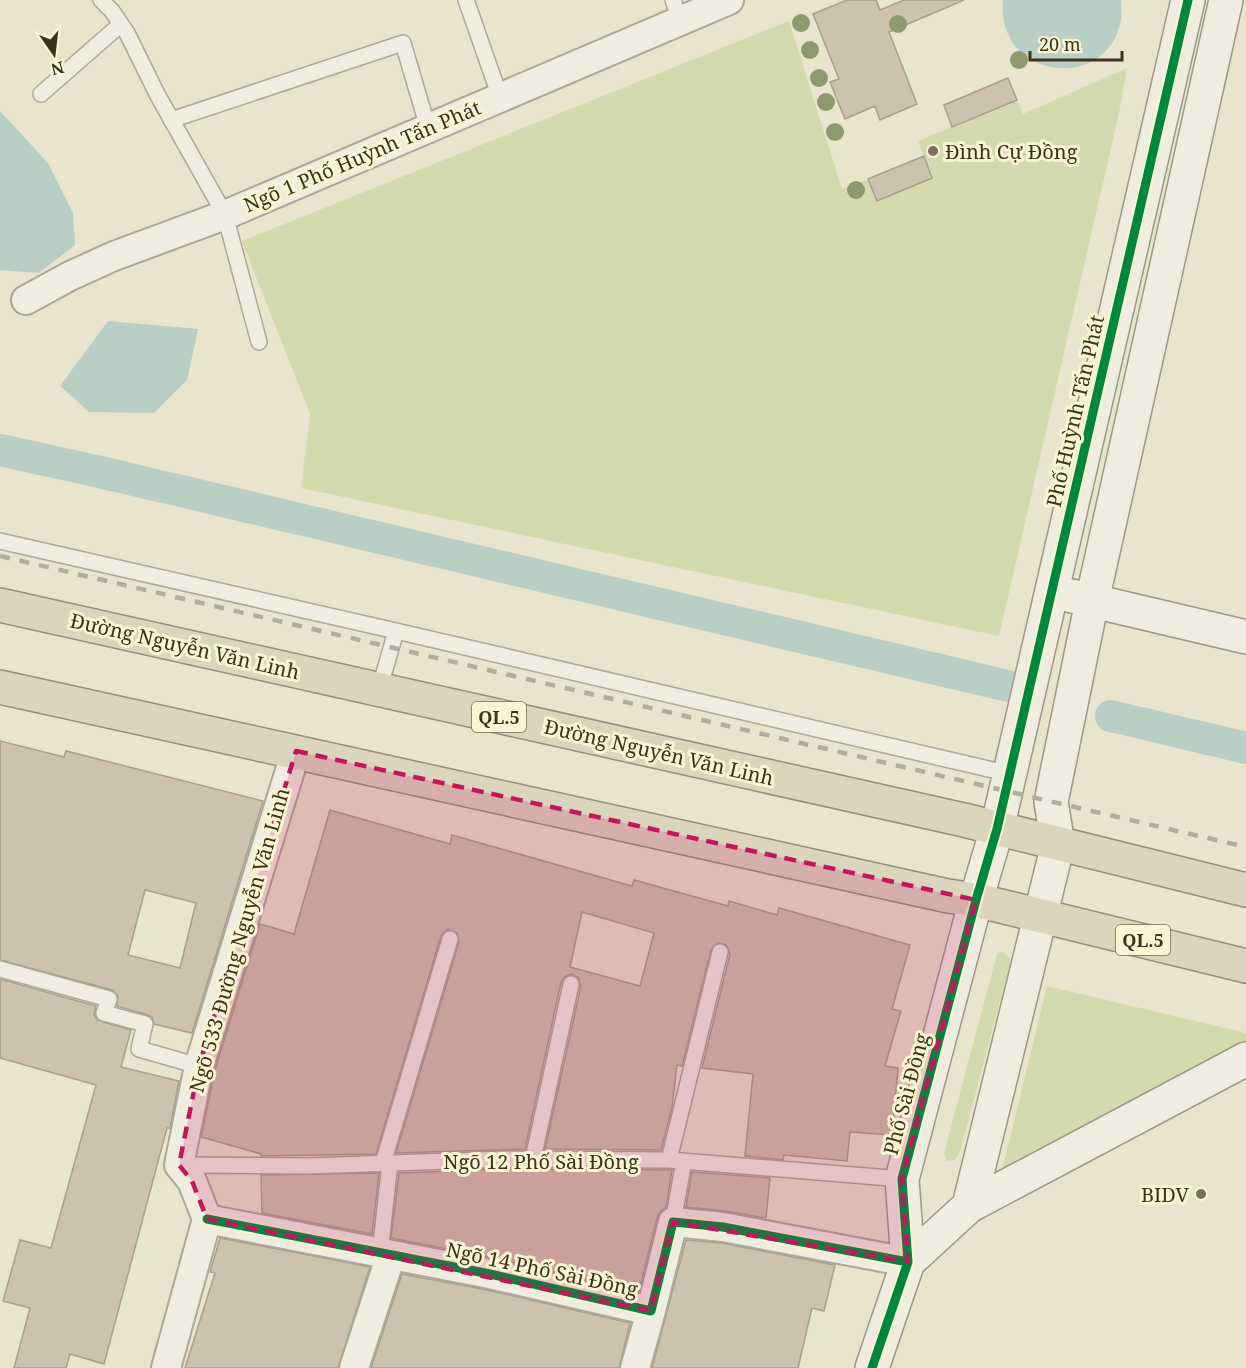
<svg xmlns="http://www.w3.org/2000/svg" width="1246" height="1368" font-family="'Noto Serif',serif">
	<rect width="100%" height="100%" fill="#e8e4cd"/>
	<!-- green -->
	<path fill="#d3dbae" d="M789,21L842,189L868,179L877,201L932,178L918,141L1017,100L1023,114L1127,68L1119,113L999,636L301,488L310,414L242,241Z
		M1000,952L1005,953L1011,960L960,1152L955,1160L947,1161L944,1153L997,954Z
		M1047,986L1246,1033V1053L1001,1175Z"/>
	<!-- water -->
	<path fill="#b9cec5" d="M1003,0H1121C1121,6 1122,13 1121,19C1109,94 995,80 1003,0Z
		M0,111L48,163L73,213L75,245L39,273L0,270Z
		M108,321L198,329L187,380L154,413L89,412L60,386Z"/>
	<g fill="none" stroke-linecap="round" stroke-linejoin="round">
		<!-- canal -->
		<path stroke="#b9cec5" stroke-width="32" d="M0,450L100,472L1008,686
			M1111,716L1246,748"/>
	</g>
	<!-- building -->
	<path fill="#ccc2ae" stroke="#a99f8c" stroke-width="1.5" fill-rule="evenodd" d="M847,0H876L880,10L904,0H964L889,32L917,104L880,120L875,106L845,119L830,82L839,79L813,14Z
		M1008,78L1017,100L952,127L944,105Z
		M924,156L932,178L877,201L868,179Z
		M0,741L64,757L66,751L263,801L192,1033L154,1024L152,1017L148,1015L117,1006L118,996L112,990L0,960ZM145,890L196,903L180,968L128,955Z
		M330,810L450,844L452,835L632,886L634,880L728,906L729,901L777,915L779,908L910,945L892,1009L901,1011L885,1066L898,1068L892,1135L850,1132L847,1161L784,1155L783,1160L745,1156L753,1074L702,1068L730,954L726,945L718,943L711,950L682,1066L677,1065L672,1107L661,1150L545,1149L581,986L578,977L572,974L564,977L561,982L525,1149L396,1153L459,942L457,933L448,929L441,936L376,1154L261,1156V1154L201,1137L215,1070L260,924L294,934ZM582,912L654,933L640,986L570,967Z
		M0,979L96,1006L94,1014L97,1020L131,1030L121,1067L179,1081L170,1128H167L104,1364L70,1354L66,1368H14L30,1308L3,1301L20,1240L51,1248L96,1085L0,1058Z
		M506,1169L672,1170L666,1207L660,1212L657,1218L639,1291L494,1258L391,1238L399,1173Z
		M692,1172L770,1178L766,1218L725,1211L686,1207Z
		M379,1173L372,1234L262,1213L261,1175Z
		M220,1238L370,1267L338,1368H185L215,1273L210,1272Z
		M686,1240L721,1243L835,1265L824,1311L812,1308L798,1368H652Z
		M402,1274L487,1290L630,1323L619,1368H371Z"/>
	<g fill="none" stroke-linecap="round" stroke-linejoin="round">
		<!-- lane casing -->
		<g stroke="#ada896" stroke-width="18">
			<path id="lane" d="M101,0L112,11L127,33L157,94L225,215L259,342
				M466,0L500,97
				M673,0L680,21
				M41,94L121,24
				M171,120L403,43L428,128
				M0,541L396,631L1010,774
				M379,690L396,631
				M0,969L109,999L104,1013L145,1024L139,1049L199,1066
				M533,1159L571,984
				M669,1160L720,952
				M383,1163L450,939
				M179,1165L309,1166L506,1159L669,1160L902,1179
				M673,1222L684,1161
				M380,1253L390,1163"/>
		</g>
		<!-- street casing -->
		<g stroke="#ada896" stroke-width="32">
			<path id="street" d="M26,300L70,276L114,256L225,215L729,0
				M207,1219L490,1274L651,1311L673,1222L723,1227L908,1262
				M166,1368L207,1219L192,1181L179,1165L199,1066L296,751
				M354,1368L391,1255
				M635,1368L651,1311"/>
		</g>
		<!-- secondary casing -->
		<g stroke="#9d9786" stroke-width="36">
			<path id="secondary" d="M1072,596L1246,637
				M969,1206L1246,1059
				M908,1262L969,1206L1058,844L1051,802L1092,601L1226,0
				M872,1368L908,1262L902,1179L976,900L997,829L1188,0"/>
		</g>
		<!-- highway casing -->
		<g stroke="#938d7d" stroke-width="36">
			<path id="highway" d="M0,605L964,820L1246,890
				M0,687L948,896L976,900L1246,966"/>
		</g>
		<!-- lane -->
		<use href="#lane" stroke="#efece0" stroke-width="15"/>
		<!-- street -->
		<use href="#street" stroke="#efece0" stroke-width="28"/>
		<!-- secondary -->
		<use href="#secondary" stroke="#efece0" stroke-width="33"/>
		<!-- highway -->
		<use href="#highway" stroke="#dbd5be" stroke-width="33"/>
		<!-- rail -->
		<path stroke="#afaca0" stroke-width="4.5" stroke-dasharray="10 10" stroke-linecap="butt" d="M0,556L1246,847"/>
		<!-- cycleway casing -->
		<g stroke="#f9f4d3" stroke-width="13">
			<path id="cycleway" d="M207,1219L490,1274L651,1311L673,1222L723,1227L908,1262
				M872,1368L908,1262L902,1179L976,900L997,829L1188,0"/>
		</g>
		<!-- cycleway -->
		<use href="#cycleway" stroke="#00873e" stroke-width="9"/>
	</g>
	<!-- trees -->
	<g fill="#8e996e">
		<circle cx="801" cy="23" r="9"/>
		<circle cx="898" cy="24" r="9"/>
		<circle cx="810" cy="50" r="9"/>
		<circle cx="1019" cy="60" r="9"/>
		<circle cx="819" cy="78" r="9"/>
		<circle cx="826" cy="102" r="9"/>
		<circle cx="835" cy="132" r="9"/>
		<circle cx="856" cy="190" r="9"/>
	</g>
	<!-- marked area -->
	<path fill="#c2185b" fill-opacity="0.2" stroke="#c2185b" stroke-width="4.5" stroke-dasharray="12 8" stroke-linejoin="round" d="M296,751L976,900L902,1179L908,1262L673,1222L651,1311L207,1219L192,1181L179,1165L199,1066Z"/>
	<!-- markers -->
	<g fill="#7a705b" stroke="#f9f4d3" stroke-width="2">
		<circle cx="933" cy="151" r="6"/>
		<circle cx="1201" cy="1194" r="6"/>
	</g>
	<g text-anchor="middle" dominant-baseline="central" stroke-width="6" stroke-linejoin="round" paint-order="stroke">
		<!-- shield labels -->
		<g fill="#f9f4d3" stroke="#766c54" stroke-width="1.5">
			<rect x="472" y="702" width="54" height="30" rx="4.5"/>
			<rect x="1116" y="925" width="54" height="30" rx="4.5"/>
		</g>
		<g font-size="18" font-weight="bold" fill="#3e321d">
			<text x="499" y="717">QL.5</text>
			<text x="1143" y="940">QL.5</text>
		</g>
		<!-- poi labels -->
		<g font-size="20" fill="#3e321d" stroke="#f9f4d3" text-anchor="start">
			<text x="945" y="151">Đình Cự Đồng</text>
			<text x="1189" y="1194" text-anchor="end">BIDV</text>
		</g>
		<!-- street labels -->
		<g font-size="20" fill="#3e321d" stroke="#f9f4d3">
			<text transform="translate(362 156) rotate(-23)">Ngõ 1 Phố Huỳnh Tấn Phát</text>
			<text transform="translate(1075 411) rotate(-77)">Phố Huỳnh Tấn Phát</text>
			<text transform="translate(185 646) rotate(13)">Đường Nguyễn Văn Linh</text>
			<text transform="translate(659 752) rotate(13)">Đường Nguyễn Văn Linh</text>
			<text transform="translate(239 940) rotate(-74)">Ngõ 533 Đường Nguyễn Văn Linh</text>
			<text transform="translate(906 1094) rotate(-75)">Phố Sài Đồng</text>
			<text x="541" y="1161">Ngõ 12 Phố Sài Đồng</text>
			<text transform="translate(542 1269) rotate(12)">Ngõ 14 Phố Sài Đồng</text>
		</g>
	</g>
	<!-- north arrow -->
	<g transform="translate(54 54) rotate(166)" stroke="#f9f4d3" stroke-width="4.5" paint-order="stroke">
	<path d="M0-4.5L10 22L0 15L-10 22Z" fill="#3e321d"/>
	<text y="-9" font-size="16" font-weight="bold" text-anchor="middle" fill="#3e321d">N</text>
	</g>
	<!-- scale -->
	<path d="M1030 51v9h92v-9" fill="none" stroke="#3e321d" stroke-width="3"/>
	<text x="1039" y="51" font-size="18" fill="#3e321d" stroke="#f9f4d3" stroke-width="4.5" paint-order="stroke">20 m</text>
</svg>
